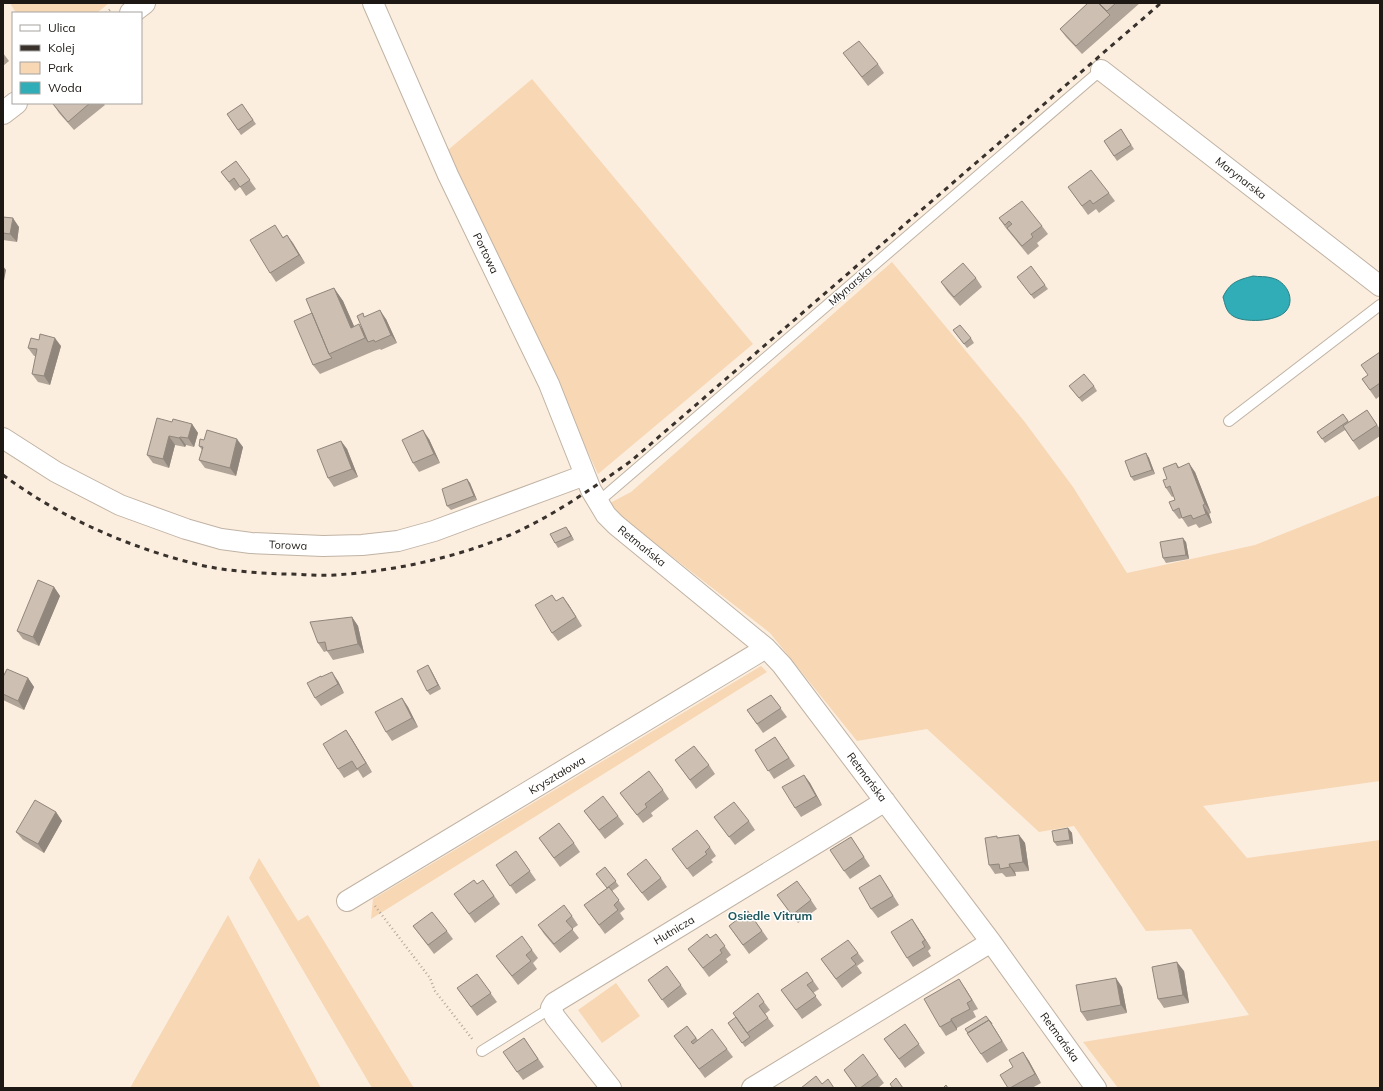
<svg xmlns="http://www.w3.org/2000/svg" width="1383" height="1091" font-family="Mulish,sans-serif">
	<rect width="100%" height="100%" fill="#fceedf"/>
	<!-- green -->
	<path fill="#f7d7b4" d="M10,3H109L97,13H16Z
		M532,79L753,344L598,474L448,150Z
		M892,262L1024,421L1073,487L1127,573L1255,545L1380,495V781L1203,806L1247,858L1380,840V1088H1118L1083,1042L1249,1015L1191,929L1146,931L1074,826L1039,832L927,729L857,741L770,633L625,520L610,503L631,492Z
		M761,666L767,672L371,919L373,899Z
		M259,858L298,921L308,915L414,1088H372L249,878Z
		M228,915L321,1088H130Z
		M616,983L640,1016L602,1043L578,1010Z"/>
	<!-- water -->
	<path fill="#30adb6" stroke="#2a8085" d="M1253,276C1259,277 1266,276 1272,278C1286,281 1296,299 1286,311C1277,322 1243,323 1233,316C1226,312 1225,304 1223,297C1230,282 1238,280 1253,276Z"/>
	<g fill="none" stroke-linecap="round" stroke-linejoin="round">
		<!-- service casing -->
		<g stroke="#c0b3a4" stroke-width="12">
			<path id="service" d="M1229,421L1380,305
				M598,502L1101,70
				M482,1051L551,1008"/>
		</g>
		<!-- minor casing -->
		<g stroke="#c0b3a4" stroke-width="22">
			<path id="minor" d="M373,3L448,175L549,384L591,490L606,515L616,525L766,648L782,665L991,942L1096,1088
				M1101,70L1380,286
				M3,438L56,472L120,505L186,529L221,539L251,543L323,546L362,545L398,541L434,531L585,475
				M347,901L766,648
				M611,1088L555,1017L551,1008L554,1003L866,813L885,801
				M752,1088L991,942"/>
		</g>
		<!-- tertiary casing -->
		<g stroke="#c0b3a4" stroke-width="24">
			<path id="tertiary" d="M131,13L144,3
				M3,113L16,103"/>
		</g>
		<!-- path -->
		<path stroke="#b4a99d" stroke-width="2.5" stroke-dasharray="1 3" stroke-linecap="butt" d="M106,13L112,8
			M375,906L430,978L435,991L473,1040"/>
		<!-- service -->
		<use href="#service" stroke="#fff" stroke-width="10"/>
		<!-- minor -->
		<use href="#minor" stroke="#fff" stroke-width="20"/>
		<!-- tertiary -->
		<use href="#tertiary" stroke="#fff" stroke-width="22"/>
		<!-- rail -->
		<path stroke="#39322c" stroke-width="3" stroke-dasharray="5 5" stroke-linecap="butt" d="M3,475C61,518 130,548 200,565C227,571 256,573 284,574C301,574 318,576 335,575C394,571 455,558 510,535C553,516 593,488 631,461L1161,3"/>
	</g>
	<!-- wall -->
	<path fill="#b0a498" d="M1088,3H1140L1082,54L1066,37L1060,29Z
		M3,53L9,61L3,66Z
		M843,53L878,64L884,73L868,86Z
		M55,103H103L105,105L74,130L59,113L53,104Z
		M242,104L256,124L241,135L227,114Z
		M1121,129L1134,149L1117,161L1104,141Z
		M236,161L256,189L246,196L240,187L235,191L221,172Z
		M1068,187L1109,193L1115,201L1099,213L1096,209L1088,215Z
		M3,217L19,227L17,242L3,240Z
		M999,218L1042,226L1048,234L1037,243L1039,246L1028,255L1005,227Z
		M287,235L305,263L276,282L270,273L283,237Z
		M1031,266L1048,289L1034,299L1020,281Z
		M976,278L982,287L960,306L947,291L941,282Z
		M334,288L343,301L354,326L362,328L365,316L386,319L397,343L381,350L380,349L374,351L320,374L313,365L312,313Z
		M953,330L971,338L974,343L967,348Z
		M39,340L61,346L50,385L38,382L32,374L36,356H34L28,348Z
		M1380,353V396L1376,399L1362,379L1368,375Z
		M1069,386H1094L1097,391L1082,402Z
		M1367,410L1380,429V436L1359,450L1345,430L1325,443L1317,432L1343,414L1349,422Z
		M172,422L192,424L198,433L194,447L186,445L185,447L175,445L169,468L153,463L147,455Z
		M429,439L440,463L419,472L413,463Z
		M341,441L347,449L358,477L334,487L328,478Z
		M199,446L243,447L236,476L205,468L199,460L202,450Z
		M1146,453L1149,458L1155,474L1134,481L1131,477Z
		M1176,463L1179,467L1195,472L1211,513L1209,514L1212,523L1199,528L1196,524L1188,527L1182,518L1179,519L1173,511L1175,500L1174,496L1172,497L1166,488L1167,479Z
		M467,479L470,483L477,500L451,510L447,506Z
		M569,531L574,540L558,548L555,543Z
		M1186,542L1189,559L1166,563L1163,558Z
		M54,587L60,596L39,646L23,639L17,631Z
		M563,597L582,626L558,641L552,633Z
		M352,617L358,626L364,653L333,660L327,651L324,652L318,643Z
		M428,665L431,670L441,689L430,695L427,691Z
		M3,677L28,678L34,687L24,710L3,700Z
		M322,677L338,681L344,693L321,706L315,698Z
		M771,695L787,717L763,733L747,710Z
		M402,698L408,707L418,727L392,741L386,732Z
		M346,730L352,739L372,772L363,778L358,770L344,778L338,769Z
		M775,737L795,766L774,779L755,750Z
		M675,760L709,765L715,774L696,789Z
		M804,775L810,783L822,805L801,817L795,808Z
		M663,790L669,799L651,813L653,816L643,823L620,793Z
		M584,811L618,816L624,824L605,839Z
		M56,812L62,821L44,853L23,840L16,832Z
		M714,817L749,821L755,830L735,845Z
		M1068,828L1072,833L1073,844L1057,846L1054,842Z
		M1019,835L1025,843L1029,871L1015,872L1016,876L1006,877L1002,873L995,874L989,865L998,838Z
		M851,837L870,866L850,879L844,871Z
		M539,838L574,843L580,852L560,867Z
		M710,847L716,856L711,860L713,862L693,877L672,849Z
		M516,851L536,880L516,894L496,865Z
		M605,867L619,886L612,891L625,909L620,913L624,919L605,934L584,905L607,888Z
		M627,874L661,878L667,887L648,901Z
		M483,880L500,904L475,923L454,894L477,884Z
		M886,884L899,905L878,918L871,909Z
		M777,895L811,900L817,909L798,923Z
		M748,911L768,939L749,954L729,926Z
		M572,916L578,925L572,929L579,938L560,953L544,934L538,925Z
		M912,919L931,948L928,951L931,956L913,967L907,958Z
		M413,926L447,931L453,939L434,954Z
		M716,934L731,955L726,959L728,962L709,977L688,949L710,938Z
		M532,950L538,958L533,963L537,969L518,985L496,956Z
		M858,953L864,961L857,966L862,973L842,988L821,959Z
		M1184,971L1189,1003L1164,1008L1158,999Z
		M807,972L819,989L813,993L822,1005L802,1019L781,990Z
		M477,974L497,1002L477,1016L457,988Z
		M648,980L681,985L687,994L668,1008Z
		M1122,987L1127,1013L1087,1021L1081,1012Z
		M965,988L978,1009L973,1011L976,1017L957,1028V1030L946,1036L940,1027Z
		M764,1002L770,1010L765,1014L774,1026L745,1047L728,1023Z
		M986,1016L1008,1050L987,1063L981,1054Z
		M905,1024L925,1053L905,1068L884,1039Z
		M687,1026L698,1040L727,1049L733,1057L705,1078L674,1036Z
		M524,1038L544,1067L523,1080L517,1072Z
		M1023,1052L1029,1061L1041,1083L1032,1088H1008L1013,1067Z
		M844,1070L878,1075L884,1083L878,1088H857Z"/>
	<!-- shaded-wall -->
	<path fill="#90867c" d="M13,218L19,227L17,242L10,234Z
		M287,235L293,243L305,263L299,255Z
		M3,266L6,270L3,286Z
		M334,288L343,301L360,340L351,328Z
		M380,310L386,319L397,343L391,335Z
		M359,324L368,337V342L365,338Z
		M55,338L61,346L50,385L44,376Z
		M192,424L198,433L194,447L188,438Z
		M423,430L429,439L440,463L434,454Z
		M169,436L175,445L169,468L163,459Z
		M180,437L186,445L185,447L179,438Z
		M237,439L243,447L236,476L230,468Z
		M341,441L347,449L358,477L352,469Z
		M1146,453L1149,458L1155,474L1152,470Z
		M1189,463L1195,472L1211,513L1205,504Z
		M467,479L470,483L477,500L474,496Z
		M1203,505L1209,514L1212,523L1206,514Z
		M566,527L569,531L574,540L571,536Z
		M1183,538L1186,542L1189,559L1186,555Z
		M54,587L60,596L39,646L33,637Z
		M563,597L569,605L582,626L576,617Z
		M352,617L358,626L364,653L358,644Z
		M428,665L431,670L441,689L438,685Z
		M332,672L338,681L344,693L338,684Z
		M28,678L34,687L24,710L18,701Z
		M402,698L408,707L418,727L412,718Z
		M346,730L352,739L372,772L366,763Z
		M804,775L810,783L822,805L816,796Z
		M56,812L62,821L44,853L38,844Z
		M1068,828L1072,833L1073,844L1070,840Z
		M1019,835L1025,843L1029,871L1023,862Z
		M1009,864L1015,872L1016,876L1010,867Z
		M912,919L918,928L931,948L925,940Z
		M1177,962L1184,971L1189,1003L1183,995Z
		M1116,978L1122,987L1127,1013L1121,1005Z
		M959,979L965,988L978,1009L972,1000Z
		M986,1016L995,1029L1008,1050L1002,1041Z
		M951,1019L957,1028V1030L951,1021Z
		M1023,1052L1029,1061L1041,1083L1035,1074Z"/>
	<!-- building -->
	<path fill="#cdbfb1" stroke="#90867c" d="M1088,3H1098L1110,15L1076,46L1060,29Z
		M1099,3H1116L1107,11Z
		M859,41L878,64L862,77L843,53Z
		M55,103H90L68,122L53,104Z
		M242,104L253,120L238,130L227,114Z
		M1121,129L1131,145L1114,156L1104,141Z
		M236,161L250,180L240,187L234,178L229,182L221,172Z
		M1091,170L1109,193L1093,204L1090,200L1082,206L1068,187Z
		M1022,201L1042,226L1031,234L1033,237L1022,246L1007,228L1012,224L1009,221L1005,225L999,218Z
		M3,217L13,218L10,234L3,233Z
		M275,225L283,238L287,235L299,255L270,273L250,240Z
		M963,263L976,278L954,297L941,282Z
		M1031,266L1045,285L1031,295L1017,277Z
		M334,288L351,328L359,324L365,338L329,354L306,299Z
		M380,310L391,335L375,342L374,340L368,342L357,316L363,313L364,317Z
		M312,313L329,354L332,358L313,365L294,321Z
		M960,325L971,338L964,344L953,330Z
		M40,334L55,338L44,376L32,374L37,349L28,348L31,338L39,340Z
		M1380,352V383L1370,390L1362,379L1368,375L1361,365Z
		M1084,374L1094,386L1079,398L1069,386Z
		M1367,410L1377,425L1353,441L1343,426Z
		M1343,414L1348,421L1322,439L1317,432Z
		M157,418L172,422L173,419L192,424L188,438L180,437L179,438L169,436L163,459L147,455Z
		M207,430L237,439L230,468L199,460L203,447L199,446L200,439L204,440Z
		M423,430L434,454L413,463L402,440Z
		M341,441L352,469L328,478L317,450Z
		M1146,453L1152,470L1131,477L1125,461Z
		M1176,463L1178,468L1189,463L1205,504L1203,505L1206,514L1193,519L1191,515L1182,518L1179,508L1173,511L1169,502L1175,500L1170,486L1166,488L1163,480L1167,479L1163,468Z
		M467,479L474,496L447,506L442,489Z
		M566,527L571,536L555,543L550,534Z
		M1183,538L1186,555L1163,558L1160,542Z
		M38,580L54,587L33,637L17,631Z
		M552,595L556,601L563,597L576,617L552,633L535,605Z
		M352,617L358,644L327,651L325,642L318,643L310,622Z
		M428,665L438,685L427,691L417,671Z
		M7,669L28,678L18,701L3,694V677Z
		M332,672L338,684L315,698L307,683L321,676V677Z
		M771,695L781,708L757,724L747,710Z
		M402,698L412,718L386,732L375,712Z
		M346,730L366,763L357,769L352,761L338,769L323,744Z
		M775,737L789,758L768,771L755,750Z
		M694,746L709,765L690,780L675,760Z
		M649,771L663,790L645,804L647,807L637,815L620,793Z
		M804,775L816,796L795,808L782,787Z
		M603,796L618,816L599,830L584,811Z
		M35,800L56,812L38,844L16,832Z
		M734,802L749,821L729,837L714,817Z
		M559,823L574,843L554,858L539,838Z
		M1068,828L1070,840L1054,842L1052,831Z
		M697,830L710,847L705,852L707,854L687,869L672,849Z
		M1019,835L1023,862L1009,864L1010,867L1000,869L999,864L989,865L985,838L997,836V838Z
		M851,837L864,857L844,871L830,850Z
		M516,851L530,871L510,886L496,865Z
		M646,859L661,878L642,893L627,874Z
		M605,867L616,881L607,888L596,874Z
		M880,875L893,896L871,909L859,888Z
		M474,880L477,884L483,880L494,896L469,914L454,894Z
		M797,881L811,900L792,915L777,895Z
		M609,887L619,900L614,905L618,910L599,925L584,905Z
		M564,905L572,916L566,921L573,929L554,944L538,925Z
		M748,911L762,931L743,945L729,926Z
		M432,912L447,931L428,945L413,926Z
		M912,919L925,940L922,942L925,947L907,958L891,932Z
		M707,934L710,938L716,934L725,946L720,950L722,953L703,968L688,949Z
		M522,936L532,950L526,955L531,961L512,976L496,956Z
		M848,940L858,953L851,958L856,964L836,979L821,959Z
		M1177,962L1183,995L1158,999L1152,967Z
		M667,966L681,985L662,1000L648,980Z
		M807,972L813,981L807,985L816,996L796,1010L781,990Z
		M477,974L491,993L471,1007L457,988Z
		M1116,978L1121,1005L1081,1012L1076,985Z
		M959,979L972,1000L967,1003L970,1009L951,1019V1021L940,1027L924,999Z
		M758,993L764,1002L759,1006L768,1018L747,1033L733,1013Z
		M986,1016L992,1024L989,1020L968,1033L965,1029Z
		M736,1017L750,1037L742,1043L728,1023Z
		M989,1020L1002,1041L981,1054L967,1033Z
		M905,1024L919,1044L899,1059L884,1039Z
		M687,1026L696,1038L691,1042L693,1044L712,1029L727,1049L699,1069L674,1036Z
		M524,1038L538,1059L517,1072L503,1052Z
		M1023,1052L1035,1074L1010,1088H1008L1000,1075L1013,1067L1009,1060Z
		M863,1054L878,1075L860,1088H857L844,1070Z
		M816,1076L822,1084L828,1079L834,1088H801Z
		M896,1078L903,1088H893L890,1084Z
		M946,1085L948,1088H943Z"/>
	<g text-anchor="middle" dominant-baseline="central" stroke-width="3" stroke-linejoin="round" paint-order="stroke">
		<!-- street labels -->
		<g font-size="11" fill="#1d1813" stroke="#fff">
			<text transform="translate(1241 178) rotate(38)">Marynarska</text>
			<text transform="translate(486 253) rotate(64)">Portowa</text>
			<text transform="translate(850 286) rotate(-41)">Młynarska</text>
			<text transform="translate(288 545) rotate(2)">Torowa</text>
			<text transform="translate(642 546) rotate(39)">Retmańska</text>
			<text transform="translate(557 775) rotate(-31)">Kryształowa</text>
			<text transform="translate(867 777) rotate(53)">Retmańska</text>
			<text transform="translate(674 930) rotate(-31)">Hutnicza</text>
			<text transform="translate(1060 1037) rotate(54)">Retmańska</text>
		</g>
		<!-- neighbourhood labels -->
		<g font-size="12" font-weight="bold" fill="#1c575b" stroke="#fff">
			<text x="770" y="915">Osiedle Vitrum</text>
		</g>
	</g>
	<!-- border -->
	<rect width="1383" height="1091" fill="none" stroke="#1d1813" stroke-width="8"/>
	<!-- legend -->
	<rect x="12" y="12" width="130" height="92" fill="#ffffff" stroke="#a5a3a1"/>
	<rect x="20" y="25" width="20" height="6" fill="#ffffff" stroke="#a5a3a1"/>
	<text x="48" y="32" font-size="12" fill="#1d1813">Ulica</text>
	<rect x="20" y="45" width="20" height="6" fill="#39322c" stroke="#a5a3a1"/>
	<text x="48" y="52" font-size="12" fill="#1d1813">Kolej</text>
	<rect x="20" y="62" width="20" height="12" fill="#f7d7b4" stroke="#a5a3a1"/>
	<text x="48" y="72" font-size="12" fill="#1d1813">Park</text>
	<rect x="20" y="82" width="20" height="12" fill="#30adb6" stroke="#a5a3a1"/>
	<text x="48" y="92" font-size="12" fill="#1d1813">Woda</text>
</svg>
